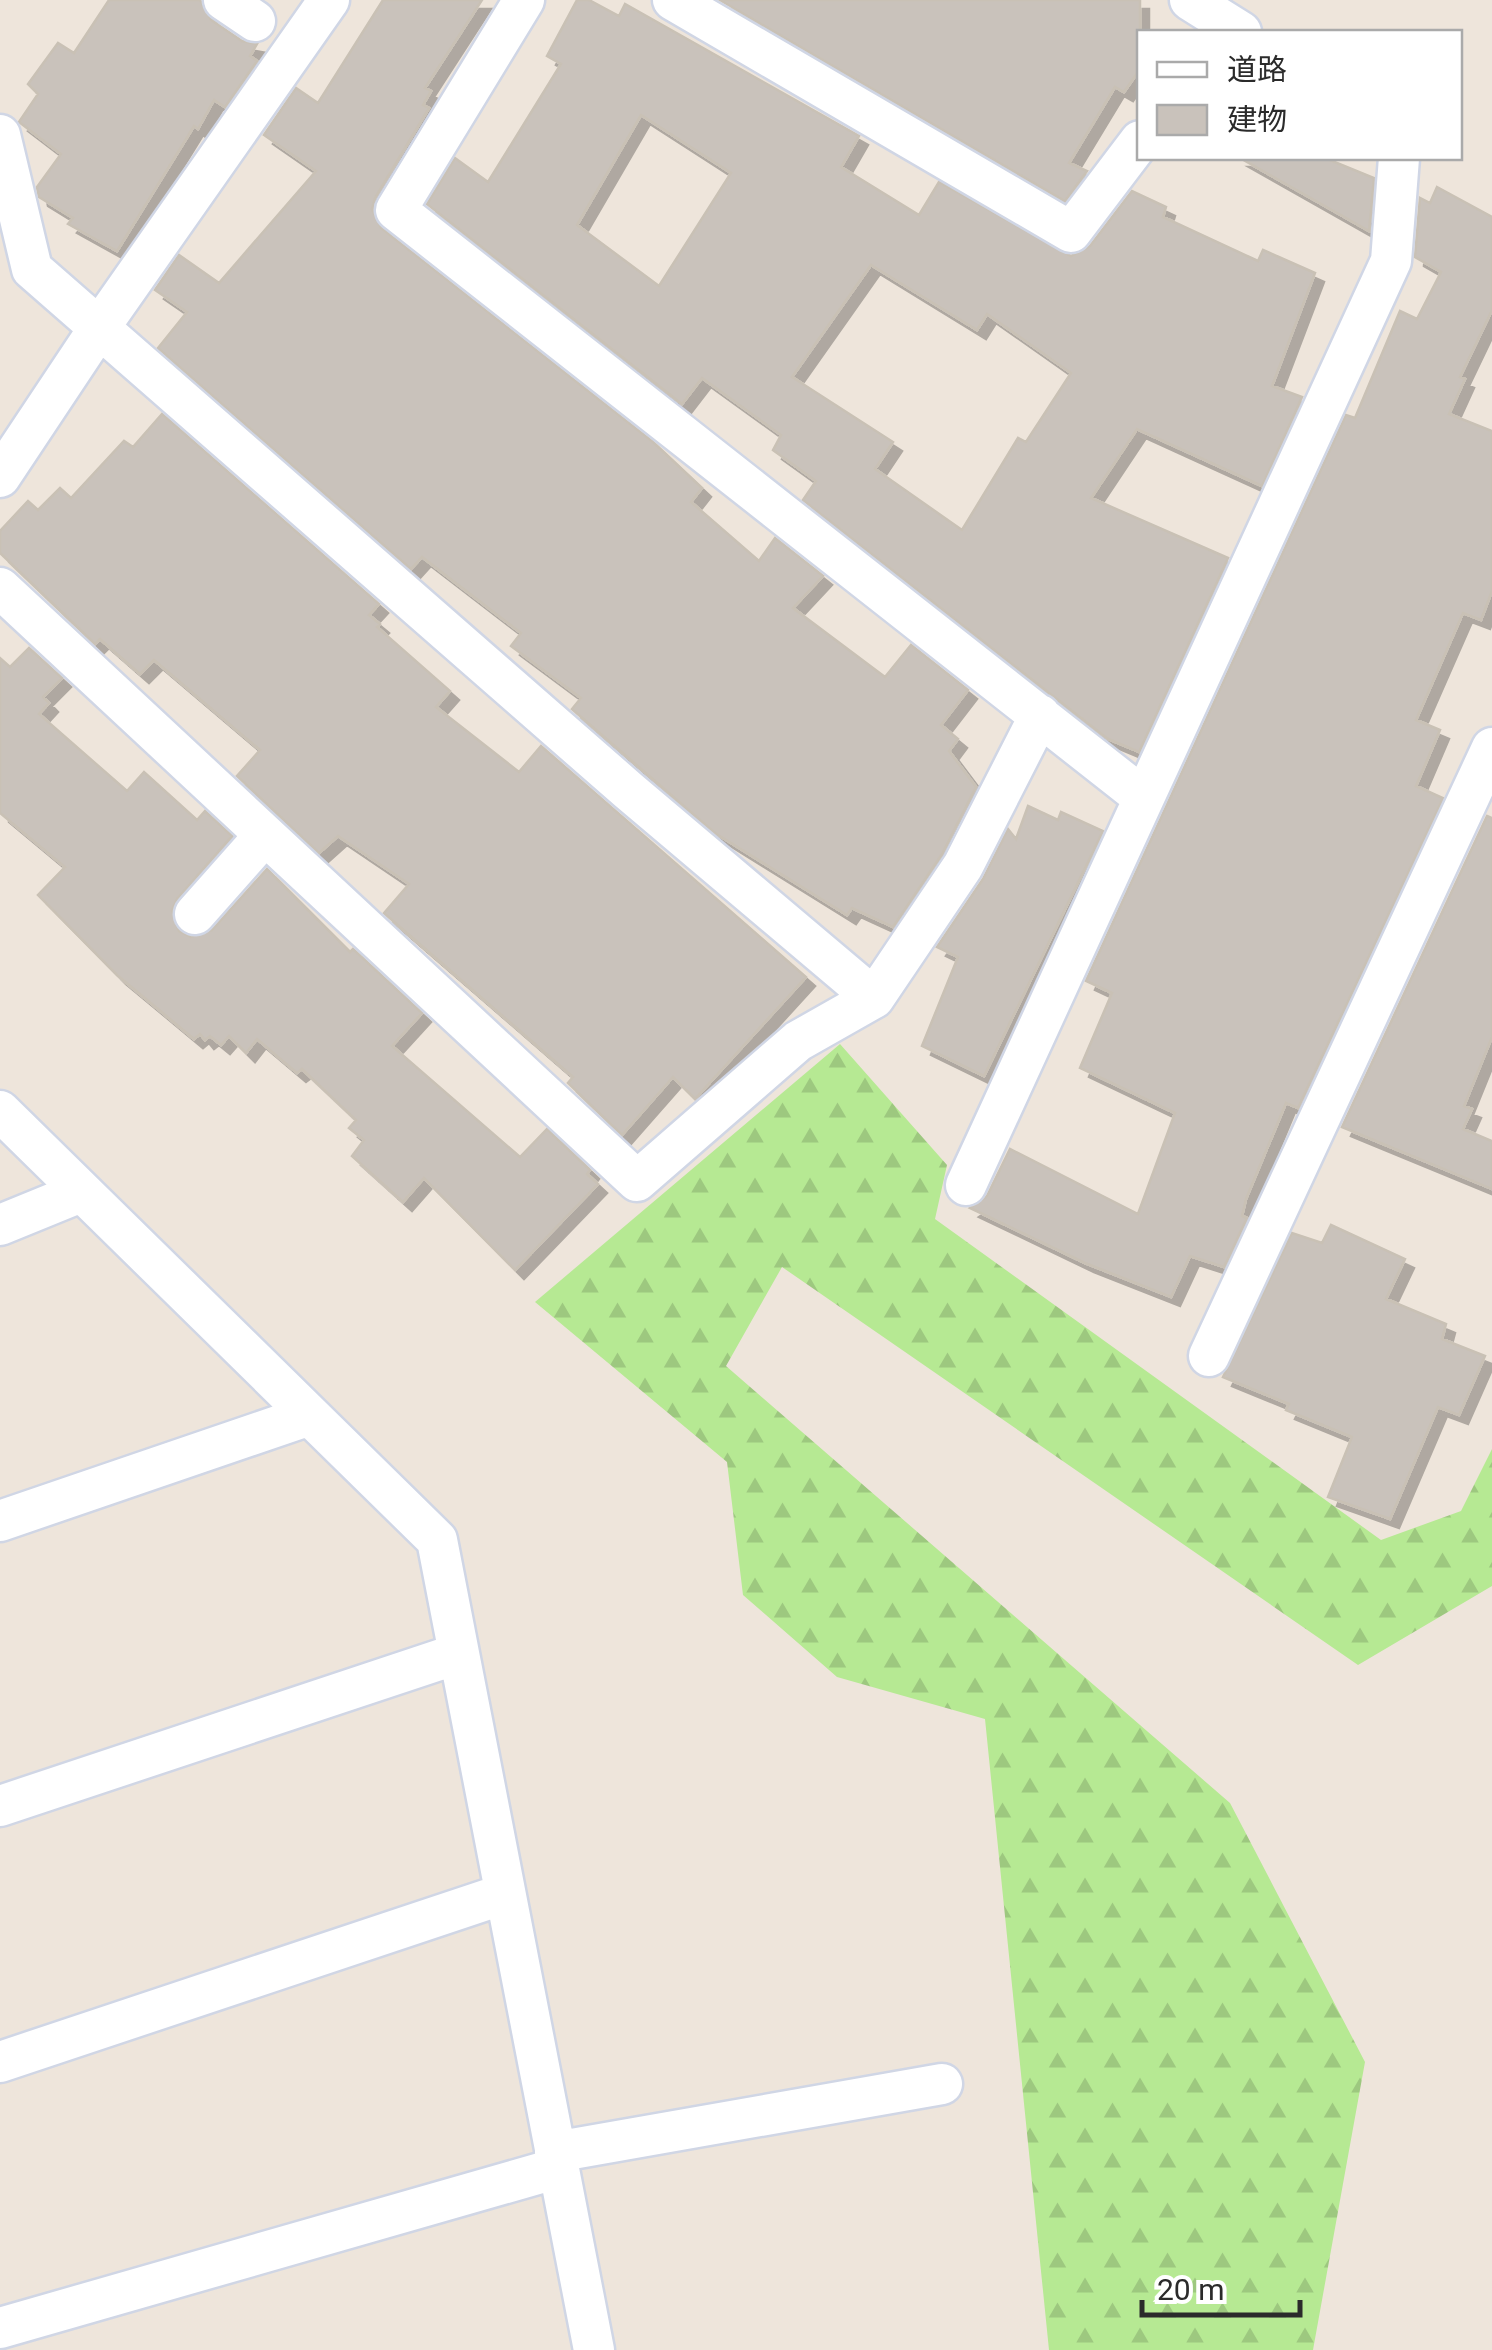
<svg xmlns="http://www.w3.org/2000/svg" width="1492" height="2350" font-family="Roboto,'Noto Sans JP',sans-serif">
	<defs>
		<pattern id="forest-firs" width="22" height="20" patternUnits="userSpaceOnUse" patternTransform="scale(2.5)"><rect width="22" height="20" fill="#b6e993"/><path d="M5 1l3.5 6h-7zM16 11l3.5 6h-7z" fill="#9dc87f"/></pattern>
		<filter id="shadow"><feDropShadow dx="9" dy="9" stdDeviation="0" flood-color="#0004"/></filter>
	</defs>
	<rect width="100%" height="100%" fill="#eee5db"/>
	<!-- forest -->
	<path fill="url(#forest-firs)" d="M840,1044L947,1165L935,1219L1381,1540L1461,1511L1492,1449V1586L1358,1665L782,1267L726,1366L1230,1803L1365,2062L1313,2350H1049L985,1719L837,1677L743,1595L727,1462L535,1302Z"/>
	<!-- building -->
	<path fill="#c9c2bb" stroke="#c9c1b5" stroke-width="2.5" fill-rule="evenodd" filter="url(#shadow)" d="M109,0H200L211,20L242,41L257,44L250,56L257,61L225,107L214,100L198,129L194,126L117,251L68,224L73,218L39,197L37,187L61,154L19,122L38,94L28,84L58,43L74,53Z
		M383,0H482L425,88L431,91L423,105L429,108L375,198L372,209L381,228L653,442L702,488L691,502L759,561L775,538L823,576L793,608L885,677L911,645L968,690L941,725L958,739L949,751L976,787L942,854L893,927L852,908L847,915L715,833L572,709L581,698L511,646L521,633L422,557L411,569L158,348L187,312L155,290L179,255L219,283L316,171L264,135L296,88L318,103Z
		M577,0H589L619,16L625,4L859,136L841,167L919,215L939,182L1071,256L1090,246L1132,191L1166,207L1163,217L1258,261L1263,250L1315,273L1272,386L1302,397L1262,486L1137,429L1091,498L1228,558L1139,752L1108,739L803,500L816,481L773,450L781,435L702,378L682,404L427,204L455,158L488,182L561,64L547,56ZM641,115L731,173L659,286L577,225ZM871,265L977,330L987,314L1071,373L1026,442L1018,438L962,530L875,469L893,442L792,377Z
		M720,0H1140V69L1124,92L1115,87L1069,163L1087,171L1065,201Z
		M1240,158H1325L1374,178L1369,231Z
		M1437,187L1492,217V310L1460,377L1465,379L1449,414L1492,431V591L1481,620L1463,613L1416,720L1440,730L1416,786L1443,798L1298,1108L1286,1103L1246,1199L1242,1216L1247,1218L1224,1267L1190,1256L1171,1297L1085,1263L970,1208L987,1196L1010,1149L1138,1214L1175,1113L1080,1068L1112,993L1086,981L1346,415L1355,418L1400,311L1417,319L1441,272L1415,257L1420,198L1430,203Z
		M162,414L379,604L369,615L380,624L377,627L450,691L436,707L519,772L541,746L806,977L695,1099L673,1077L622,1135L568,1083L573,1077L384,913L409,884L338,836L319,853L237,776L260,750L154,660L140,674L100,639L95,644L0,553V531L28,501L38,510L60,488L71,498L124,441L133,447Z
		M29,648L62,678L43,697L49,703L39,714L127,791L144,772L197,820L205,811L232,836L177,899L172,910L179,931L191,937L212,930L267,869L350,952L353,949L422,1013L392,1046L520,1157L547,1129L590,1170L587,1174L598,1184L515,1270L424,1178L403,1202L352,1156L364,1140L349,1128L356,1120L302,1069L297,1073L257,1039L246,1053L229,1036L221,1045L210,1036L205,1040L200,1034L194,1039L117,975L38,895L65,867L0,813V658L10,667Z
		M1028,806L1058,820L1061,812L1103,831L984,1076L922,1046L958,957L937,947L983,879L1008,829L1016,839Z
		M1487,816L1492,818V1037L1464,1106L1472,1109L1463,1129L1492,1141V1189L1342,1127Z
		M1331,1225L1405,1259L1386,1299L1446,1324L1442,1339L1485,1356L1459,1415L1438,1407L1390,1519L1328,1497L1352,1437L1286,1410L1289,1404L1223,1377L1292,1233L1322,1243Z"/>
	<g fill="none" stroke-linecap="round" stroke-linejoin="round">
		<!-- minor casing -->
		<g stroke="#d0d6e5" stroke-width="45">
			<path id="minor" d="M224,0L255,21
				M524,0L396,210L1144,798L1391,261L1399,158
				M673,0L1071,232L1140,141
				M1190,0L1241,32
				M0,135L32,269L629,791L874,998
				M0,477L99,328L329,0
				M0,588L637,1181L798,1041L874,998L963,866L1040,715
				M195,914L265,835
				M0,1111L437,1540L594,2350
				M966,1185L1144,798
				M0,1225L81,1192
				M1209,1356L1492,748
				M0,1521L307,1416
				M0,1806L457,1654
				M0,2062L504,1894
				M555,2152L942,2084
				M0,2328L558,2168"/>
		</g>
		<!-- minor -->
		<use href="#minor" stroke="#fff" stroke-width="40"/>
	</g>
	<!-- legend -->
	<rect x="1137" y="30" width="325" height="130" fill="#ffffff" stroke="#aaaaaa" stroke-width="2.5"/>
	<rect x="1157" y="62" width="50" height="15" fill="#ffffff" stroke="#aaaaaa" stroke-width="2.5"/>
	<text x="1227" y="80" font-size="30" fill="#2b2b2b">道路</text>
	<rect x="1157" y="105" width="50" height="30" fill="#c9c2bb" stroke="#aaaaaa" stroke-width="2.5"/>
	<text x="1227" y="130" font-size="30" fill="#2b2b2b">建物</text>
	<!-- scale -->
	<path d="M1142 2300v15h158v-15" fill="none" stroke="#2b2b2b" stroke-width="5"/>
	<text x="1157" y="2300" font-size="30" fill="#2b2b2b" stroke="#ffffff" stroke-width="8" paint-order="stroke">20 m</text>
</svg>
